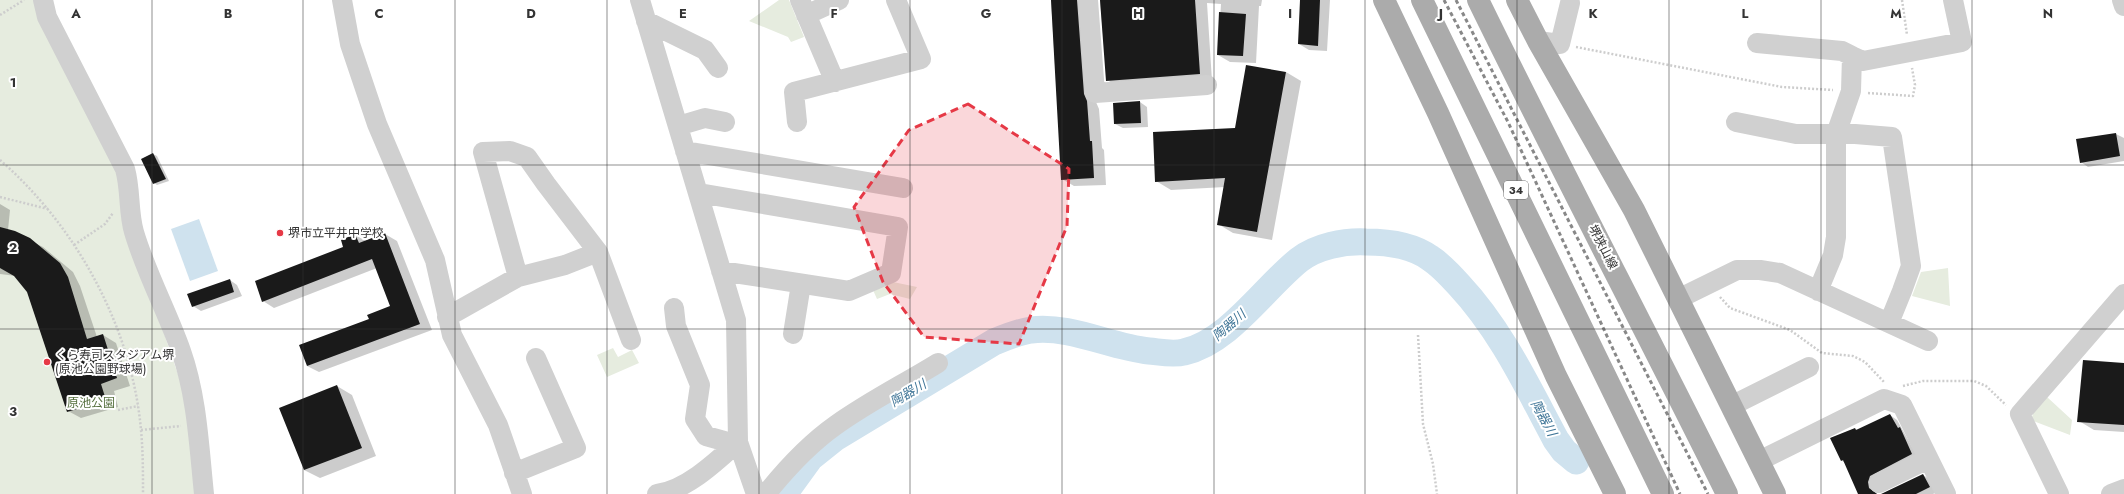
<svg xmlns="http://www.w3.org/2000/svg" width="2124" height="494" font-family="Jost,'Noto Sans JP',sans-serif">
	<rect width="100%" height="100%" fill="#fff"/>
	<!-- green -->
	<path fill="#e6ecdf" d="M0,0H35L116,164L153,301L186,398L197,494H0Z
		M779,0H789L804,37L791,42L788,37L749,21Z
		M1948,268L1950,306L1912,296L1921,272Z
		M893,282L917,287L910,299L890,294L877,299L873,290Z
		M613,348L618,357L632,350L639,363L607,377L597,355Z
		M2047,397L2072,420L2070,435L2031,420L2035,408Z"/>
	<!-- water -->
	<path fill="#cfe2ee" d="M199,219L218,271L190,281L171,229Z"/>
	<!-- shadow -->
	<path fill="#0003" d="M1051,0H1092L1096,102L1099,109L1102,148L1104,150L1106,185L1074,186L1062,179Z
		M1100,0H1262L1261,6H1259L1256,63L1230,62L1218,55L1221,4L1207,3L1212,81L1119,87L1107,80Z
		M1301,0H1330L1327,51L1309,50L1299,44Z
		M1286,72L1301,81L1272,240L1233,233L1218,224L1225,187L1171,190L1156,181L1236,129Z
		M1140,102L1147,107L1148,127L1123,128L1115,124Z
		M2116,134L2124,138V161L2088,167L2081,162L2077,140Z
		M153,154L157,156L169,181L157,185L154,183Z
		M0,204L10,210L8,230L43,247L73,272L80,286L97,337L103,335L116,343L130,386L114,391L118,407L81,418L68,411L28,291L16,276L0,274Z
		M385,234L397,241L432,330L319,372L307,366L370,320L392,307L377,268L274,308L263,301L344,248L355,235L366,241Z
		M230,280L237,285L242,296L201,311L193,306Z
		M2124,364V432L2094,430L2079,421Z
		M337,386L352,395L376,456L320,478L304,470Z
		M1890,415L1897,420L1919,459L1875,487L1877,494H1859L1845,463L1841,460L1855,429L1858,430Z
		M1923,475L1931,480L1937,492L1933,494H1885Z"/>
	<g fill="none" stroke-linecap="round" stroke-linejoin="round">
		<!-- river -->
		<path stroke="#cfe2ee" stroke-width="27" d="M784,494L810,458L835,438L994,342C1006,337 1018,332 1031,330C1071,325 1110,347 1149,351C1160,352 1173,355 1184,352C1229,342 1264,288 1299,260C1317,246 1344,241 1366,242C1388,242 1412,245 1430,258C1441,265 1450,275 1459,285C1501,330 1527,386 1556,440L1564,451L1576,461"/>
	</g>
	<!-- building -->
	<path fill="#1a1a1a" d="M1051,0H1077L1084,94L1087,101L1090,141H1092L1094,178L1061,180Z
		M1100,0H1195L1200,74L1106,81Z
		M1300,0H1320L1318,46L1298,44Z
		M1219,12L1246,14L1243,56L1217,55Z
		M1246,65L1286,72L1257,232L1217,225L1225,178L1155,182L1153,132L1235,128Z
		M1140,101L1141,123L1114,124L1113,103Z
		M2116,133L2120,156L2080,163L2076,139Z
		M153,153L166,179L153,184L141,159Z
		M0,227L15,231L30,238L60,263L68,277L87,339L103,334L117,378L101,384L106,400L67,412L27,292L14,276L0,268Z
		M385,233L420,324L307,366L299,345L369,319L367,315L390,306L372,259L262,302L255,281L343,247L341,240L355,234L359,243Z
		M230,279L234,292L192,307L187,294Z
		M2083,360L2124,363V425L2077,422Z
		M337,385L362,448L304,470L279,408Z
		M1890,414L1898,428L1900,427L1912,454L1870,476L1868,482L1869,488L1877,494H1858L1843,460L1841,461L1830,438L1855,428L1856,430Z
		M1923,474L1930,487L1916,494H1881Z"/>
	<g fill="none" stroke-linecap="round" stroke-linejoin="round">
		<!-- path -->
		<path stroke="#cdcdcd" stroke-width="2.5" stroke-dasharray="2 2" stroke-linecap="butt" d="M1902,0L1907,35
			M0,15L24,0
			M1576,47L1782,87L1833,90
			M1868,93L1913,96L1915,85L1912,68
			M0,160C77,227 132,328 141,430C143,451 143,473 143,494
			M0,197L48,209
			M74,245L105,224L113,213
			M1720,297L1730,308L1790,330L1822,353L1853,356L1865,362L1884,382
			M1418,335L1423,424L1433,464L1437,494
			M1903,386L1923,381H1974L1986,386L2006,405
			M118,410L138,406
			M141,430L181,426"/>
		<!-- minor -->
		<path stroke="#d0d0d0" stroke-width="20" d="M43,0L47,17L125,169C131,190 128,212 134,232C146,273 167,311 181,351C197,396 199,446 204,494
			M342,0L350,44L377,124L435,260L452,335L498,425L522,494
			M640,0L736,320L738,442L756,494
			M800,0L835,82
			M1088,0L1095,93L1207,85
			M2122,0L2124,6
			M806,15L839,0
			M646,21L705,50L718,68
			M1538,41L1560,44L1570,3
			M1757,43L1842,51L1852,56L1851,91L1836,134V237L1833,255L1818,291
			M1852,56L1863,61L1962,42L1953,0
			M797,122L794,92L921,59L896,0
			M1736,122L1796,134H1855L1892,137L1911,266L1902,291L1889,323
			M678,126L705,118L725,122
			M685,151L903,188
			M699,193L898,227L891,273L849,291L721,271
			M518,277L483,152L510,151L527,157L546,184L598,252L631,340
			M1678,299L1737,270H1760L1780,273L1928,341
			M674,308L676,326L700,385L695,419L706,436L724,441L730,449
			M447,317L518,277L565,265L598,252
			M793,334L801,284
			M1731,406L1809,367
			M1759,461L1884,399L1902,405L1946,494
			M514,473L576,448L536,358
			M1879,483L1928,459
			M657,494C687,490 717,461 738,442
			M766,494C786,469 809,444 836,425C868,402 904,384 938,363
			M2059,494L2020,414L2124,294
			M2111,494L2124,489"/>
		<!-- major -->
		<path stroke="#ababab" stroke-width="22" d="M1384,0L1438,113L1556,376L1615,494
			M1422,0L1663,494
			M1478,0C1559,166 1645,329 1727,494
			M1517,0L1538,41L1634,210L1775,494"/>
		<!-- rail -->
		<path stroke="#888" stroke-width="3" stroke-dasharray="4 3" stroke-linecap="butt" d="M1444,0L1508,122L1680,494
			M1456,0L1708,494"/>
	</g>
	<!-- marked area -->
	<path fill="#e63946" fill-opacity="0.2" stroke="#e63946" stroke-width="3" stroke-dasharray="8 5" stroke-linejoin="round" d="M968,104L1069,169L1067,226L1019,344L924,337L883,282L854,207L909,130Z"/>
	<!-- grid -->
	<path fill="none" stroke="#333" stroke-width="1" stroke-opacity="0.55" d="M152,0V494M303,0V494M455,0V494M607,0V494M759,0V494M910,0V494M1062,0V494M1214,0V494M1365,0V494M1517,0V494M1669,0V494M1821,0V494M1972,0V494M0,165H2124M0,329H2124"/>
	<!-- markers -->
	<g fill="#e63946" stroke="#fff" stroke-width="1.5">
		<circle cx="280" cy="233" r="4"/>
		<circle cx="47" cy="362" r="4"/>
	</g>
	<g text-anchor="middle" dominant-baseline="central" stroke-width="4" stroke-linejoin="round" paint-order="stroke">
		<!-- shield labels -->
		<rect fill="#fff" stroke="#707070" stroke-width="1" x="1504" y="181" width="24" height="18" rx="3"/>
		<g font-size="11" font-weight="bold" fill="#333">
			<text x="1516" y="190">34</text>
		</g>
		<!-- poi labels -->
		<g font-size="12" fill="#333" stroke="#fff" text-anchor="start">
			<text x="288" y="233">堺市立平井中学校</text>
			<text x="55" y="355">くら寿司スタジアム堺<tspan x="55" dy="14">(原池公園野球場)</tspan></text>
		</g>
		<!-- street labels -->
		<g font-size="12" fill="#333" stroke="#fff">
			<text transform="translate(1603 247) rotate(63)">堺狭山線</text>
		</g>
		<!-- park labels -->
		<g font-size="12" fill="#56703f" stroke="#fff">
			<text x="91" y="403">原池公園</text>
		</g>
		<!-- water labels -->
		<g font-size="13" font-style="italic" fill="#3f7597" stroke="#fff">
			<text transform="translate(1229 325) rotate(-41)">陶器川</text>
			<text transform="translate(908 393) rotate(-31)">陶器川</text>
			<text transform="translate(1544 418) rotate(62)">陶器川</text>
		</g>
	</g>
	<g font-size="13" text-anchor="middle" font-weight="bold" fill="#333" stroke="#fff" stroke-width="4" stroke-linejoin="round" paint-order="stroke">
		<text x="76" y="18">A</text>
		<text x="228" y="18">B</text>
		<text x="379" y="18">C</text>
		<text x="531" y="18">D</text>
		<text x="683" y="18">E</text>
		<text x="834" y="18">F</text>
		<text x="986" y="18">G</text>
		<text x="1138" y="18">H</text>
		<text x="1290" y="18">I</text>
		<text x="1441" y="18">J</text>
		<text x="1593" y="18">K</text>
		<text x="1745" y="18">L</text>
		<text x="1896" y="18">M</text>
		<text x="2048" y="18">N</text>
		<text x="13" y="87">1</text>
		<text x="13" y="252">2</text>
		<text x="13" y="416">3</text>
	</g>
</svg>
